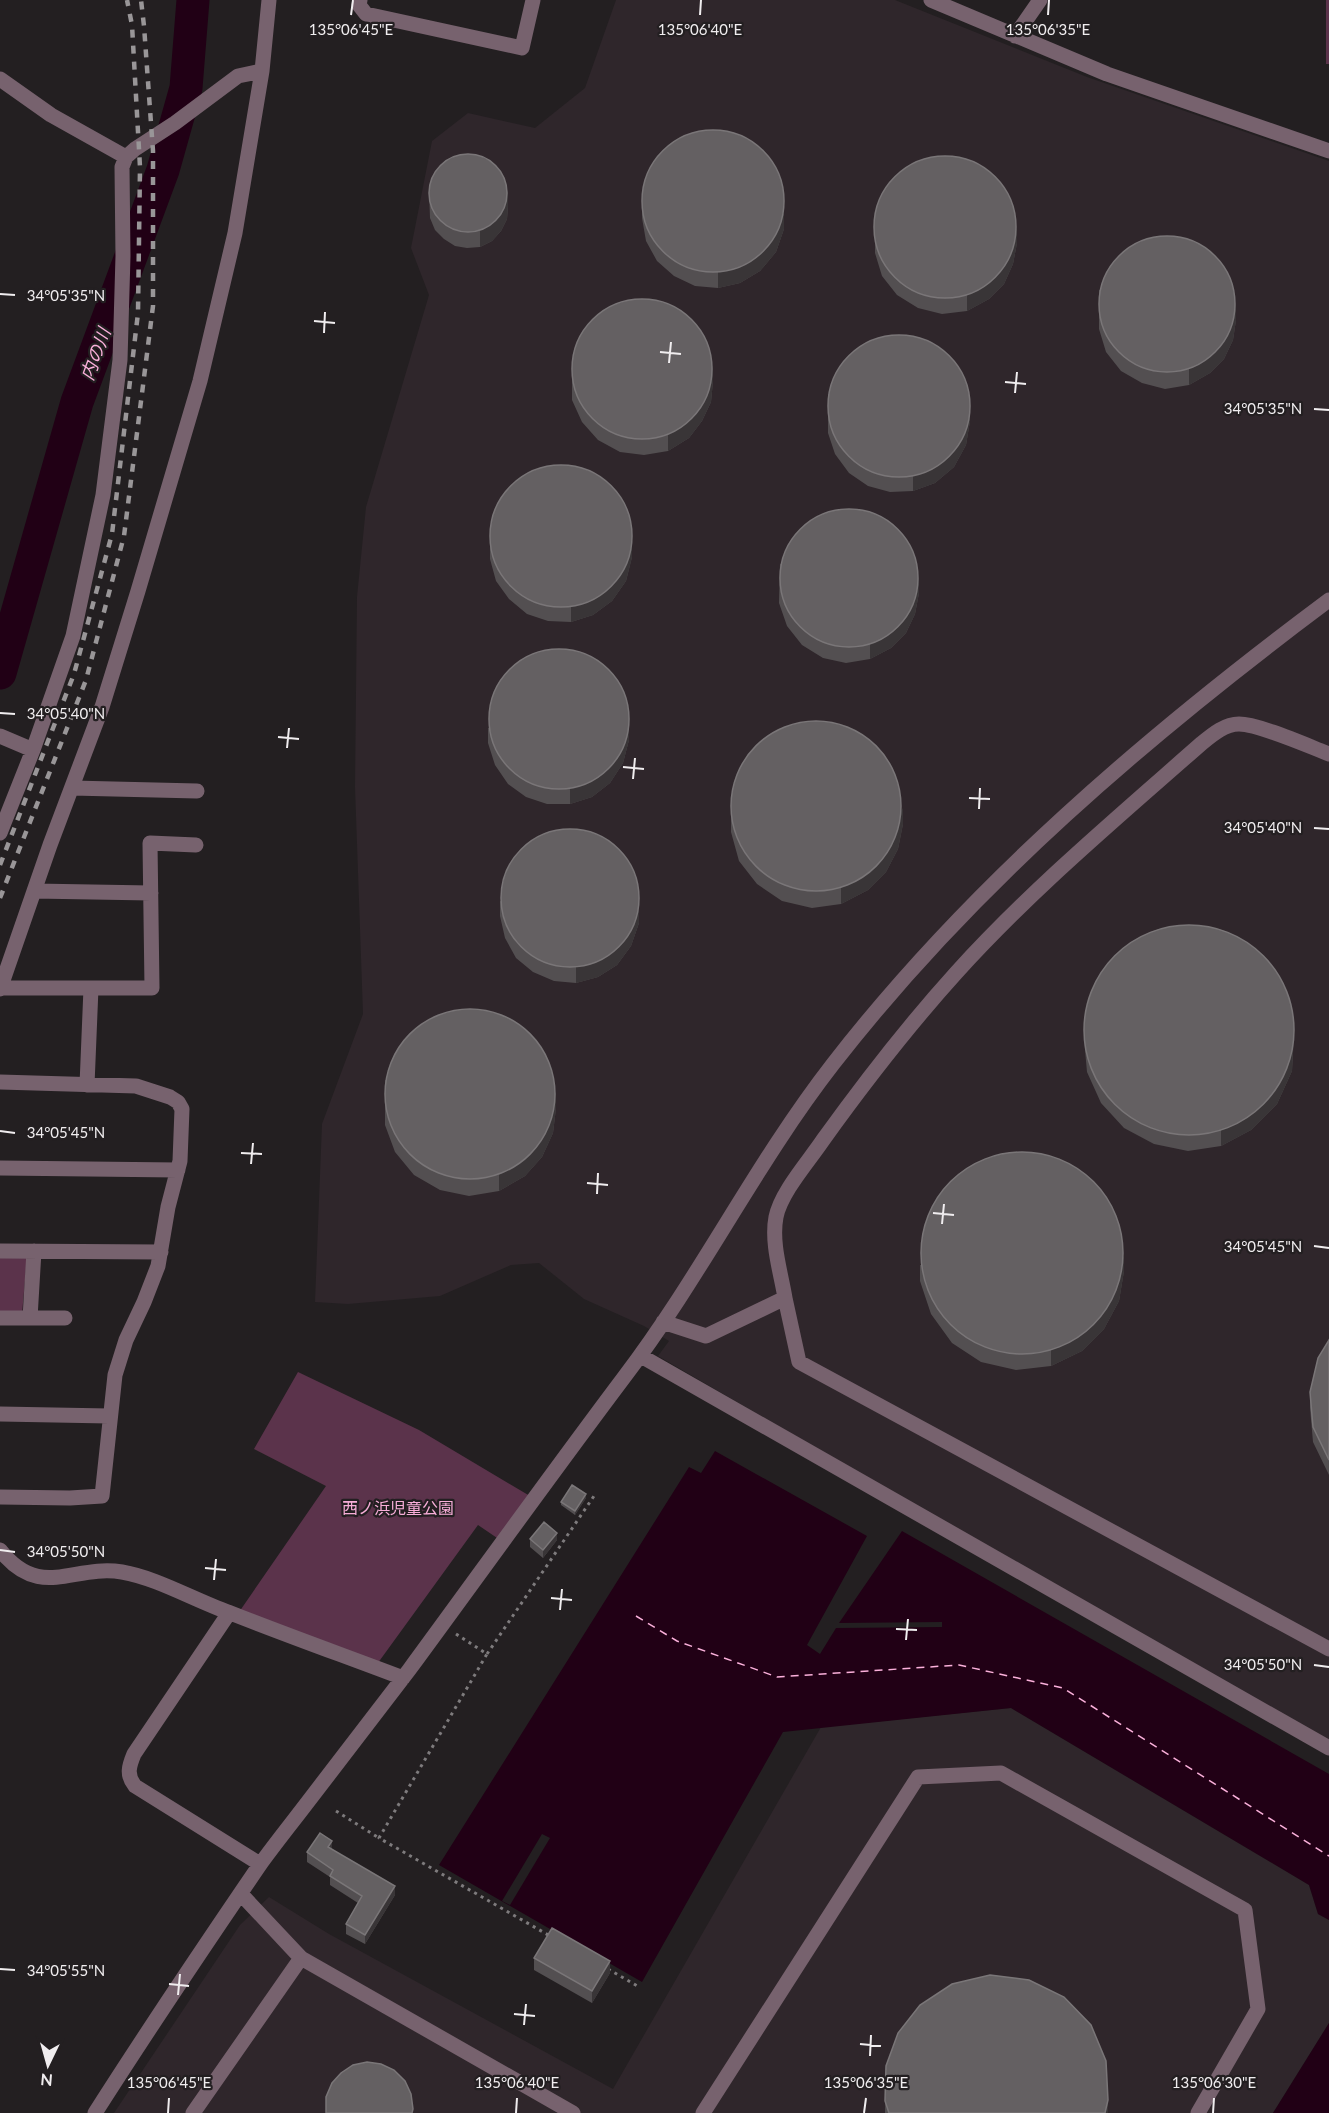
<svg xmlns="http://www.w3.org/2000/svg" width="1329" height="2113" font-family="Lato,'Noto Sans JP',sans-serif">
	<rect width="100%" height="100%" fill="#231f21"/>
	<!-- built -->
	<path fill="#2f262b" d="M616,0H895L1087,77L1329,161V1741L1074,1598L658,1356L669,1341L644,1326L584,1299L539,1263L511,1265L440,1296L348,1304L315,1302L322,1124L363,1014L355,787L357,597L366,507L429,295L411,248L432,141L468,113L535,128L585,88Z
		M1011,1708L1309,1885L1318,1914L1329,1920V2023L1273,2113H114L240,1925L269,1897L329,1934L613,2089L821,1727Z"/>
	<!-- green -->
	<path fill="#5b334b" d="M1326,0H1329V64H1326Z
		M0,1258H27L22,1314L0,1316Z
		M298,1372L419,1430L535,1499L503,1542L478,1525L375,1667L237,1615L326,1486L254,1449Z"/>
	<!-- water -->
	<path fill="#210015" d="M715,1451L867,1536L807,1645L820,1654L836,1628L942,1627V1622L839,1623L902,1531L1329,1774V1920L1318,1914L1309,1885L1011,1708L783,1732L642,1982L439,1865L689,1467L701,1473Z
		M1329,2023V2113H1273Z"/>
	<!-- pier -->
	<path fill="#231f21" d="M542,1834L550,1838L510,1905L502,1901Z"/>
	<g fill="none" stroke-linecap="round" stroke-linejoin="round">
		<!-- river -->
		<path stroke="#210015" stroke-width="33" d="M0,673L77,402L163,170L186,88L193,0"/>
		<!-- ferry -->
		<path stroke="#fbb0db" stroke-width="1.5" stroke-dasharray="8 6" stroke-linecap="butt" d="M636,1616L677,1641L777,1677L959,1665L1063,1688L1329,1856"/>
		<!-- path -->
		<path stroke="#7e7b7d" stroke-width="3" stroke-dasharray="3 4.5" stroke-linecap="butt" d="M456,1634L487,1654L379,1838L550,1936
			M487,1654L594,1496
			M336,1811L379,1838
			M608,1969L639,1987"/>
		<!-- minor -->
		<path stroke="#77626e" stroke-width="15" d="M360,0L359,5L366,14L522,48L533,0
			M931,0L1107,74L1329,151
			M1015,36L1040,0
			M0,79L51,115L126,157
			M0,736L33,750
			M72,788L197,791
			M0,833L33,750L73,636L103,495L120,360L123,256L122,167L126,157L135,149L175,123L238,76L262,71
			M34,891L151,893
			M1,988H152L150,843L196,845
			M0,989L50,845L102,707L138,591L200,381L235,233L262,71L269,0
			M0,1082L136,1086L170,1097L178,1102L182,1109L180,1161L168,1207L158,1266L144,1302L126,1340L115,1375L102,1496L70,1498L0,1497
			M87,1085L91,988
			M0,1168L178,1170
			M0,1251L161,1252
			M785,1298C781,1273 771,1243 776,1217C781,1192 809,1161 823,1140C864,1083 909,1025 956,973C1031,890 1118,817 1202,743C1213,734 1225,724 1239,724C1259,724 1308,746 1329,754
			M0,1318H65
			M30,1318L34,1251
			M663,1322L706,1336L785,1298L799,1362L1329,1649
			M641,1356L1329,1748
			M0,1414L109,1416
			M0,1550C40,1601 73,1564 122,1572C157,1578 194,1600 228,1612C286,1635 345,1656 403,1678
			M229,1613L134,1754C129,1766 126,1775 135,1786L260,1864
			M241,1894L301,1958L573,2113
			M95,2113C148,2030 203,1948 259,1866C274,1845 291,1824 307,1803C341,1759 375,1715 409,1670C481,1572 552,1473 625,1376C701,1276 756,1163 833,1064C972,885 1148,735 1329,600
			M193,2113L301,1958
			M703,2113L918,1777L1001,1773L1245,1910L1258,2009L1198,2113"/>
		<!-- rail -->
		<path stroke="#999698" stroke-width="4.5" stroke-dasharray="8 8" stroke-linecap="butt" d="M0,865L74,674L112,534L138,313L140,167L132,25L127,0
			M0,898L86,680L124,536L153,306V151L144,26L141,0"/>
	</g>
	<!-- wall -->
	<path fill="#534f51" d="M429,190L508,206L507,219L501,231L492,241L480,247L467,248L455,246L444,239L435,230L430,218Z
		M642,202L784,229L776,252L760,271L740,283L718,288L695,286L674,276L657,261L646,241L642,218Z
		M875,213L1017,243L1013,264L1004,284L989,299L967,311L942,314L918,308L897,295L882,276L875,253Z
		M1099,290L1236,320L1233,340L1224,359L1210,373L1189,385L1165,389L1142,383L1121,371L1106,352L1099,329Z
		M572,360L713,381L711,402L702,421L689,438L668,451L644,455L620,452L598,440L582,422L572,400Z
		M828,394L970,421L966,445L954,467L935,483L913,491L890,492L868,486L849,473L835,454L828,433Z
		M490,543L632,557L626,581L612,601L593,615L571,622L548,621L527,614L509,599L496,581L490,559Z
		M780,564L919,593L915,614L906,633L891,648L870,659L846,663L823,658L802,645L787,626L779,603Z
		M488,728L629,740L623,763L610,783L592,797L570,804H547L526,797L508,784L495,765L488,743Z
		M731,817L903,824L898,849L886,872L868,890L841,904L812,908L782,901L757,884L739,861L731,832Z
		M500,901L639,923L631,946L617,965L598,977L576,983L554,981L533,972L516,958L505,938L500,916Z
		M1084,1024L1294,1034L1292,1071L1277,1104L1251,1130L1221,1146L1188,1151L1154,1144L1124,1128L1101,1103L1087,1072L1084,1039Z
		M385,1080L556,1108L553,1133L542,1157L525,1176L499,1191L469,1196L440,1190L414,1175L395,1152L385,1125Z
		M920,1265L1124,1271L1119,1301L1104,1329L1082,1351L1051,1366L1016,1370L981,1362L952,1343L931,1314L920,1281Z
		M1329,1340V1475L1313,1442L1310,1408V1392Z
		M586,1498L575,1515L561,1505V1502Z
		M530,1539L557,1540L543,1558L530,1547Z
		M332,1849L395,1895L365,1944L346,1934V1924L358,1903L330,1885V1877L307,1862V1852Z
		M534,1958L610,1973L592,2003L534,1970Z
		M886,2066L1108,2113H885Z"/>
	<!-- shaded-wall -->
	<path fill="#393537" d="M508,190V206L507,219L501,231L492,241L480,247V231Z
		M784,213V229L776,252L760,271L740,283L718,288V272Z
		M1017,228V243L1013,264L1004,284L989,299L967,311V295Z
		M1236,304V320L1233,340L1224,359L1210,373L1189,385V369Z
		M713,365V381L711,402L702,421L689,438L668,451V435Z
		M970,405V421L966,445L954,467L935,483L913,491V476Z
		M632,542V557L626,581L612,601L593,615L571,622V606Z
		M919,578V593L915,614L906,633L891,648L870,659V644Z
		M629,724V740L623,763L610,783L592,797L570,804V789Z
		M903,808V824L898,849L886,872L868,890L841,904V888Z
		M639,908V923L631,946L617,965L598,977L576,983V967Z
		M1294,1019L1292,1071L1277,1104L1251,1130L1221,1146V1130Z
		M556,1092V1108L553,1133L542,1157L525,1176L499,1191V1175Z
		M1124,1256V1271L1119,1301L1104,1329L1082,1351L1051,1366V1350Z
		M586,1494V1498L575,1515V1511Z
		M557,1533V1540L543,1558V1550Z
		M332,1841V1851L328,1847Z
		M395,1886V1895L365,1944V1935Z
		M610,1961V1973L592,2003V1991Z
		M1108,2100V2113H1105Z"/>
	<!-- building -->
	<path fill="#646062" stroke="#7a7678" stroke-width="1.5" d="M642 201a71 71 0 1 1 142 0a71 71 0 1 1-142 0Z
		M429 193a39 39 0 1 1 78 0a39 39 0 1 1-78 0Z
		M874 227a71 71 0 1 1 142 0a71 71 0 1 1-142 0Z
		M1099 304a68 68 0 1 1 136 0a68 68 0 1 1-136 0Z
		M572 369a70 70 0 1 1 140 0a70 70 0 1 1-140 0Z
		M828 406a71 71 0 1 1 142 0a71 71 0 1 1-142 0Z
		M490 536a71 71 0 1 1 142 0a71 71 0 1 1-142 0Z
		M780 578a69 69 0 1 1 138 0a69 69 0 1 1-138 0Z
		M489 719a70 70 0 1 1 140 0a70 70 0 1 1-140 0Z
		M731 806a85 85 0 1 1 170 0a85 85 0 1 1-170 0Z
		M501 898a69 69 0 1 1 138 0a69 69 0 1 1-138 0Z
		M1084 1030a105 105 0 1 1 210 0a105 105 0 1 1-210 0Z
		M385 1094a85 85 0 1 1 170 0a85 85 0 1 1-170 0Z
		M921 1253a101 101 0 1 1 202 0a101 101 0 1 1-202 0Z
		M1329,1340V1460L1313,1427L1310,1392L1318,1358Z
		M572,1485L586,1494L575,1511L561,1502Z
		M544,1522L557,1533L543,1550L530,1539Z
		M320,1833L332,1841L328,1847L395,1886L365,1935L346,1924L362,1896L330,1876L333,1870L307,1852Z
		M552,1928L610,1961L592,1991L534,1958Z
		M990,1975L1029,1980L1064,1997L1091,2025L1106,2061L1108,2100L1105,2113H889L885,2101L886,2066L898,2033L920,2005L952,1984Z
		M367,2062L381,2064L394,2070L405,2081L411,2094L413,2109L412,2113H326V2097L332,2083L341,2073L353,2065Z"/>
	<!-- ticks -->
	<path fill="none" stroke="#f0edef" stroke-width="2" d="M351,15L353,0M700,15L701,0M1048,15L1049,0M0,294L15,295M314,321L335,323M324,333L325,312M660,352L681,354M669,363L671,342M1005,382L1026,384M1015,393L1017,372M1314,409L1329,410M0,713L15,714M278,737L299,739M287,748L289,728M623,767L644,769M633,779L635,758M969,798L990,799M979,809L980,788M1314,828L1329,829M0,1131L15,1133M241,1153L262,1154M251,1164L253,1143M587,1183L608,1185M597,1194L598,1173M933,1213L954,1215M942,1224L944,1204M1314,1246L1329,1248M0,1550L15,1552M205,1568L226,1570M214,1580L216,1559M551,1598L572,1600M560,1610L562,1589M896,1629L917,1630M906,1640L908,1619M1314,1665L1329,1667M0,1969L15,1970M169,1984L189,1986M178,1995L180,1974M514,2014L535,2016M524,2025L526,2004M860,2044L881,2046M870,2056L871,2035M168,2113L169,2098M516,2113L517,2098M864,2113L866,2098M1213,2113L1214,2098"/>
	<g text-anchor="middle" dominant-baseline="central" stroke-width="4.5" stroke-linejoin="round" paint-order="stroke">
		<!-- park labels -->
		<g font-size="16" fill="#f7add8" stroke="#231f21">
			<text x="398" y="1507">西ノ浜児童公園</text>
		</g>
		<!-- water labels -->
		<g font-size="18" font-style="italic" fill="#fbb0db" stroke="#231f21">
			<text transform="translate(95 354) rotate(-70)">内の川</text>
		</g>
	</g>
	<g font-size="15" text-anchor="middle" fill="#f0edef" stroke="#231f21" stroke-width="4.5" stroke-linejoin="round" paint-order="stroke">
		<text x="351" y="35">135°06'45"E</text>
		<text x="700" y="35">135°06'40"E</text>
		<text x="1048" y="35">135°06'35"E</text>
		<text x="66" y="301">34°05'35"N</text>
		<text x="1263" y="414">34°05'35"N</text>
		<text x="66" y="719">34°05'40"N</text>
		<text x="1263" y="833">34°05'40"N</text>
		<text x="66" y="1138">34°05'45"N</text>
		<text x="1263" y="1252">34°05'45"N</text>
		<text x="66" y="1557">34°05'50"N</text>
		<text x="1263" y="1670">34°05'50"N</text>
		<text x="66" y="1976">34°05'55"N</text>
		<text x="169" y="2088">135°06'45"E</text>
		<text x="517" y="2088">135°06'40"E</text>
		<text x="866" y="2088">135°06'35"E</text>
		<text x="1214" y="2088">135°06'30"E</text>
	</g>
	<!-- north arrow -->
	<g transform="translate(48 2065) rotate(185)" stroke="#231f21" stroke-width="4.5" paint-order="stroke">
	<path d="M0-4.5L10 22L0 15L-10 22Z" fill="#f0edef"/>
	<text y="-9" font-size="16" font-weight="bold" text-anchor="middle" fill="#f0edef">N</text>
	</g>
</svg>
